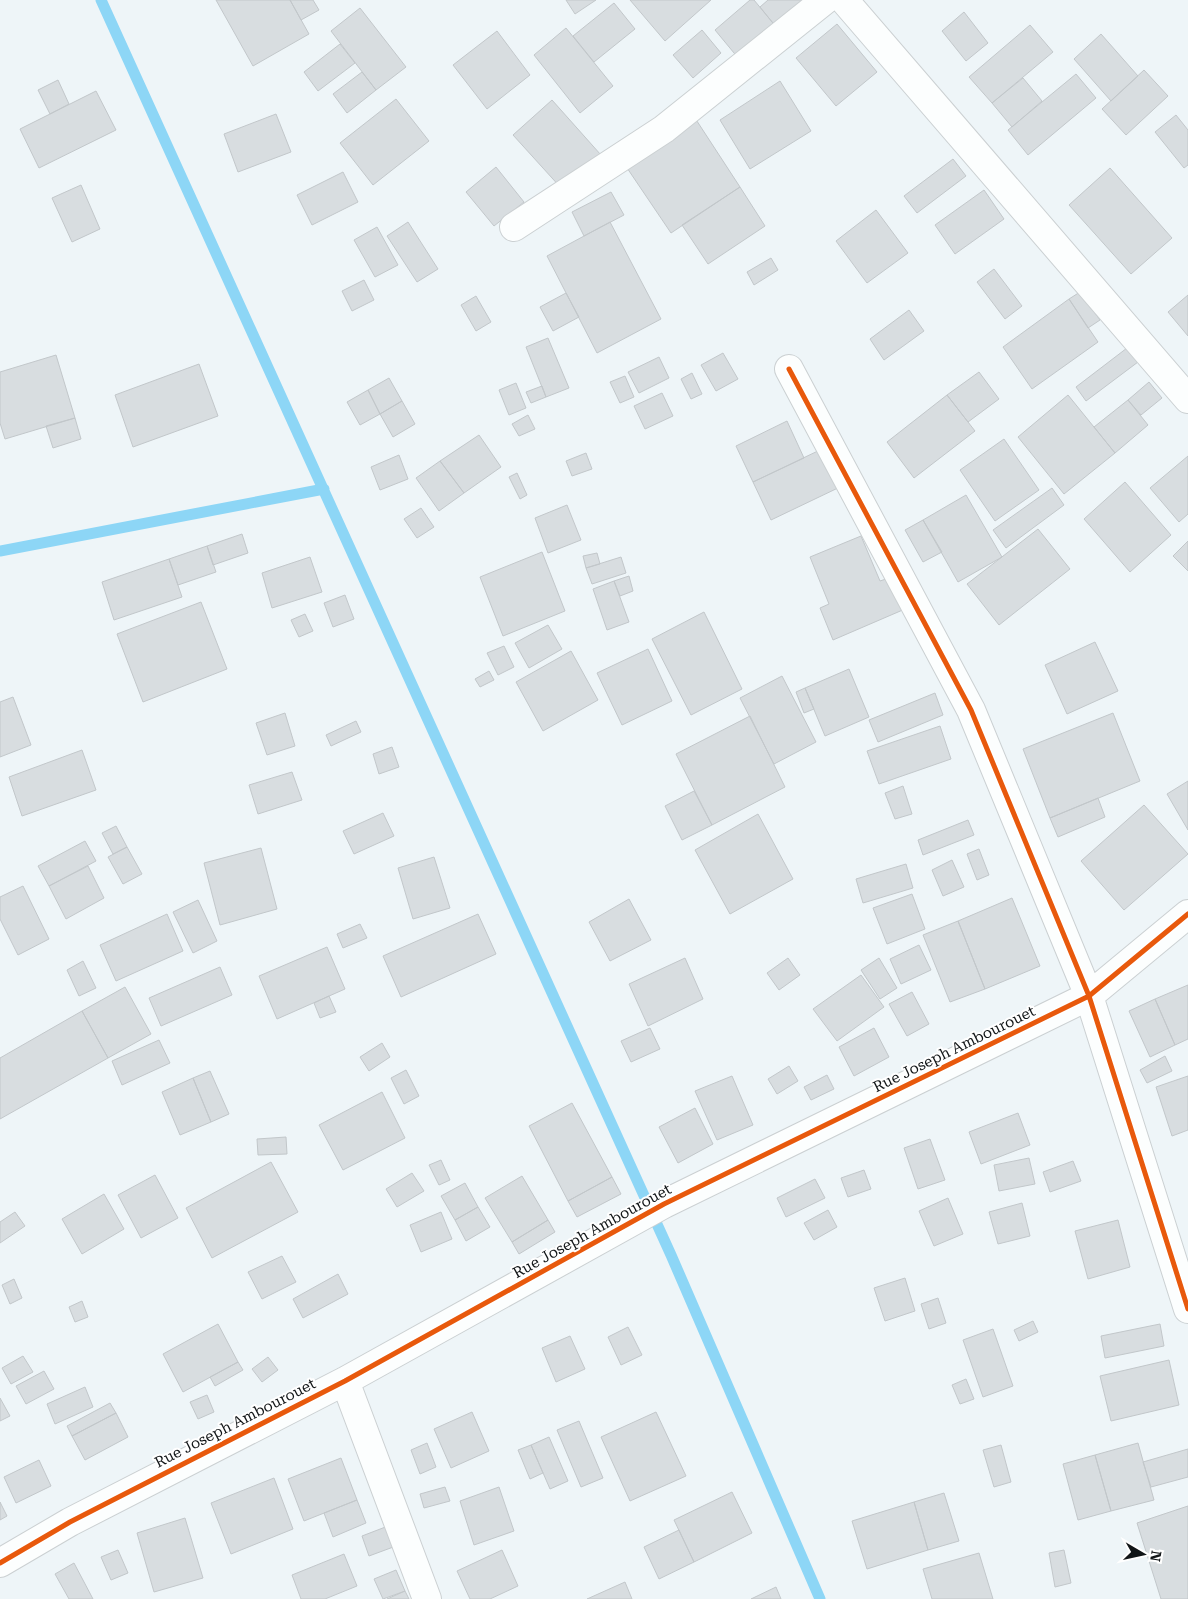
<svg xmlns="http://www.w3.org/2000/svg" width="1188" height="1599" font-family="'Roboto Serif',serif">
	<rect width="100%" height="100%" fill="#eef5f8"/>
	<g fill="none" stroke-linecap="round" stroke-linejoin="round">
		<!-- stream -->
		<path stroke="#8dd6f6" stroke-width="11" d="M101,0L671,1255L820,1599
			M0,551L324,489"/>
	</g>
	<!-- building -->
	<path fill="#d8dde0" stroke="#c2c7ca" d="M216,0H290L309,34L253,66Z
		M290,0H313L319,10L301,20Z
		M566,0H596L575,14Z
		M630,0H711L665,41Z
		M750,0H754L777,28L739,59L715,30Z
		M768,0H810L777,28L760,7Z
		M614,3L635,29L594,62L573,36Z
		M360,8L406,67L376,90L331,31Z
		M964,12L988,43L966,61L942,31Z
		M837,24L877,72L836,106L796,58Z
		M1030,25L1053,52L992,103L969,77Z
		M566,28L613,86L580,113L534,55Z
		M702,30L721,53L693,78L673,55Z
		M497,31L530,75L487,109L453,65Z
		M1101,34L1138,76L1111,101L1074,59Z
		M340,44L355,63L318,91L304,72Z
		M1144,70L1168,96L1126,135L1102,109Z
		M362,72L376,90L347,113L333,94Z
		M1076,74L1096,98L1028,155L1008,130Z
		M1023,78L1042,101L1012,127L992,103Z
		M58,80L69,104L50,114L38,90Z
		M780,81L811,131L750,169L720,120Z
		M96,91L116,130L39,168L20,129Z
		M396,99L429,141L373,185L340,143Z
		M552,100L601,155L562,189L513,135Z
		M276,114L291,152L238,172L224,134Z
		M693,115L740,187L671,233L623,162Z
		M1176,115L1188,130V165L1184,168L1155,132Z
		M953,159L966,176L917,213L904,196Z
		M496,167L524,202L494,226L466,192Z
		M1110,168L1172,238L1131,274L1069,205Z
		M343,172L358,202L312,225L297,195Z
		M81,185L100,229L72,242L52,198Z
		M740,187L765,226L708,264L682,225Z
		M984,190L1004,219L955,254L935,225Z
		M611,192L624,215L584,236L572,212Z
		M876,210L908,253L867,283L836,241Z
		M408,222L438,269L417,282L387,236Z
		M610,222L661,319L597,353L547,256Z
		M377,227L398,265L375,277L354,240Z
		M771,258L778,270L754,285L747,272Z
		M994,269L1022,306L1005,319L977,282Z
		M364,280L374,300L352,311L342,291Z
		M1080,292L1100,320L1088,328L1069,299Z
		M566,293L579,317L553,331L540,307Z
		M1188,295V336L1168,312Z
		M476,296L491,322L476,331L461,305Z
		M1069,299L1098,342L1032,389L1003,347Z
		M909,310L924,331L884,360L870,339Z
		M548,338L569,388L546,397L526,347Z
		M1127,348L1138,362L1086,401L1076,387Z
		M723,353L738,379L716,391L701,365Z
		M56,355L75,418L5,439L0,423V372Z
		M659,357L669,378L639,393L628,372Z
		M199,364L218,416L133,447L115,395Z
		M979,372L999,399L968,422L947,395Z
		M692,373L702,394L691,399L681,379Z
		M625,376L634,397L620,403L610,382Z
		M389,378L402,401L380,414L368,390Z
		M1149,382L1162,398L1141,415L1128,400Z
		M516,383L526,408L509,415L499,390Z
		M542,386L546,397L531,403L526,392Z
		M368,390L380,414L360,425L347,402Z
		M662,393L673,416L645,429L634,406Z
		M947,395L975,431L914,478L887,442Z
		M1068,395L1115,453L1064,494L1018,437Z
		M1128,400L1148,425L1115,453L1094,427Z
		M402,401L415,424L393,437L380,414Z
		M528,415L535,429L519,436L512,424Z
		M75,418L81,439L53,448L46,426Z
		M787,421L804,458L753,482L736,446Z
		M479,435L501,467L464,493L440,461Z
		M1004,439L1039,490L995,521L960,470Z
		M822,449L840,487L771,520L753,482Z
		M586,453L592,469L572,476L566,461Z
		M399,455L408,479L380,490L371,467Z
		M1188,456V514L1179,522L1150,488Z
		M440,461L464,493L439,511L416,478Z
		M517,473L527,495L520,499L509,477Z
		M1125,482L1171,535L1130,572L1084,519Z
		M1052,488L1064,505L1006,548L993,530Z
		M966,495L1002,557L958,582L923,520Z
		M567,505L581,540L548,553L535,518Z
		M421,508L434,527L417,538L404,519Z
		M923,520L942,552L923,562L905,530Z
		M1038,529L1070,569L999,625L967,584Z
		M242,534L248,553L213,565L207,546Z
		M861,536L880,581L892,577L905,609L833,640L820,608L829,604L810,557Z
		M1188,541V571L1173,556Z
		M207,546L216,572L178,585L169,559Z
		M542,552L565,611L503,636L480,577Z
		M597,553L600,564L586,568L583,556Z
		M310,557L322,592L272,608L262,573Z
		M621,557L626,573L592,584L586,568Z
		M169,559L182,597L114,620L102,582Z
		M629,576L633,591L620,596L614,581Z
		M614,581L629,622L607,630L593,589Z
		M345,595L354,619L333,627L324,603Z
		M201,602L227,669L143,702L117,634Z
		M704,612L742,689L691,715L652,639Z
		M305,614L313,631L299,637L291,620Z
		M548,625L562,649L529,668L515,643Z
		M1095,642L1118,691L1067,714L1045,665Z
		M504,646L514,667L498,675L487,653Z
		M648,649L672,701L622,725L597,673Z
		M571,651L598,700L543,731L516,682Z
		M849,669L869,717L825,736L805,688Z
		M489,671L494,680L480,687L475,679Z
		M782,676L816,742L774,764L740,698Z
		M805,688L814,709L804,713L796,692Z
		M935,693L943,715L878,742L869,720Z
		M13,697L31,745L0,757V702Z
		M285,713L295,746L267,755L256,723Z
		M1113,713L1140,781L1050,818L1023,749Z
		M750,716L785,787L712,825L676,754Z
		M356,721L361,732L331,746L326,735Z
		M940,726L951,759L879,784L867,751Z
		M392,747L399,767L379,774L373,754Z
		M82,750L96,790L22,816L9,777Z
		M292,772L302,800L258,814L249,785Z
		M1188,781V830L1167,794Z
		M903,786L912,814L895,819L885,793Z
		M694,791L712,825L682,840L665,806Z
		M1098,798L1105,817L1058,837L1050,818Z
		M1144,805L1188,854L1124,910L1081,861Z
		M383,813L394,836L354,854L343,831Z
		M758,814L793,879L730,914L695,850Z
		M968,820L974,835L923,855L918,840Z
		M116,826L127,847L113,854L102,833Z
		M85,841L96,861L49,886L38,866Z
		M127,847L142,874L123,884L108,857Z
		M261,848L277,909L220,925L204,863Z
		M979,849L989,875L977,880L967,854Z
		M434,857L450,908L413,919L398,868Z
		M952,860L964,887L943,896L932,870Z
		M906,864L913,888L863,903L856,879Z
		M88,866L104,898L66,919L49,886Z
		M23,886L49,939L18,955L0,919V897Z
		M912,894L925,929L887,944L873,908Z
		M1012,898L1040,966L985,989L958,921Z
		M629,899L651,940L610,961L589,922Z
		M198,900L217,941L193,953L173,912Z
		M167,914L183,951L116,981L100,945Z
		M478,914L496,954L401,997L383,956Z
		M958,921L985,989L950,1002L923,935Z
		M360,924L367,938L343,948L337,934Z
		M919,945L931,970L901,984L890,959Z
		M327,947L345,989L277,1019L259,976Z
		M685,958L703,999L648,1026L629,984Z
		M788,958L800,975L779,990L767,973Z
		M879,958L897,988L880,999L861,970Z
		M83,961L96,988L79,996L67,970Z
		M220,967L232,995L161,1026L149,998Z
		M861,975L884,1007L837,1041L813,1009Z
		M1188,985V1039L1175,1045L1155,999Z
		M125,987L151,1034L108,1058L82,1011Z
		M912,992L929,1024L907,1036L889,1004Z
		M329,996L336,1012L320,1018L314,1003Z
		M1155,999L1175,1045L1150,1057L1129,1011Z
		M82,1011L108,1058L0,1119V1058Z
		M650,1028L660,1049L631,1062L621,1041Z
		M874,1028L889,1057L854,1076L839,1047Z
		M159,1040L170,1063L122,1085L112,1061Z
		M382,1043L390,1057L369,1071L360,1057Z
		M1165,1056L1172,1071L1147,1083L1140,1070Z
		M789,1066L798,1081L777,1094L768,1079Z
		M406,1070L419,1096L404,1104L391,1078Z
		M210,1071L229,1114L211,1122L193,1078Z
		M827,1075L834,1089L811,1100L804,1087Z
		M732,1076L753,1125L717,1140L695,1091Z
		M1188,1076V1130L1172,1136L1156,1087Z
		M193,1078L211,1122L180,1135L162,1092Z
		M382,1092L405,1138L343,1170L319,1125Z
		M572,1103L612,1177L568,1201L529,1126Z
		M695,1108L713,1144L678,1163L659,1127Z
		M1018,1113L1030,1145L981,1164L969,1132Z
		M286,1137L287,1154L258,1155L257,1139Z
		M930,1139L945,1180L918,1189L904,1148Z
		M1029,1158L1035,1184L999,1191L994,1165Z
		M441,1160L450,1180L439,1185L429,1165Z
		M1073,1161L1081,1181L1050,1192L1043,1172Z
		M271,1162L298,1212L212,1258L186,1208Z
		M864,1170L871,1189L848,1197L841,1178Z
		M412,1173L424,1191L397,1207L386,1189Z
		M155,1175L178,1218L141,1238L118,1195Z
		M522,1176L548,1220L512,1242L485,1198Z
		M612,1177L621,1194L577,1217L568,1201Z
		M815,1179L825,1198L786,1217L777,1198Z
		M465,1183L478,1207L455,1220L441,1196Z
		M104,1194L124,1229L82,1254L62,1219Z
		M948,1198L963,1234L934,1246L919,1211Z
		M1022,1203L1030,1236L998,1244L989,1212Z
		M478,1207L490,1227L466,1241L455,1220Z
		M828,1210L837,1227L814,1240L804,1223Z
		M15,1212L25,1226L0,1243V1222Z
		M441,1212L452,1239L421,1252L410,1225Z
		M548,1220L555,1232L519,1254L512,1242Z
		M1118,1220L1130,1267L1088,1279L1075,1231Z
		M282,1256L296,1282L262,1299L248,1272Z
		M338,1274L348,1294L303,1318L293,1299Z
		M905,1278L915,1311L885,1321L874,1288Z
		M14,1279L22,1298L10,1304L2,1285Z
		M938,1298L946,1323L929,1329L921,1304Z
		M82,1301L88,1317L75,1322L69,1307Z
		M1033,1321L1038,1332L1019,1341L1014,1330Z
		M218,1324L238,1362L183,1392L163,1354Z
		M1160,1324L1164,1346L1105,1358L1101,1336Z
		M628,1327L642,1355L621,1365L608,1337Z
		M993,1329L1013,1386L983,1397L963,1340Z
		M570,1336L585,1369L556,1382L542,1348Z
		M23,1356L33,1372L11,1384L2,1368Z
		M268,1357L278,1370L262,1382L252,1369Z
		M1169,1360L1179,1405L1111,1421L1100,1376Z
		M238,1362L243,1370L215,1386L210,1377Z
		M44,1371L54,1389L26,1404L16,1386Z
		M966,1379L974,1399L960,1404L952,1385Z
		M85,1387L93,1407L55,1424L47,1404Z
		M207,1395L214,1412L198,1419L190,1402Z
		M0,1398L10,1416L0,1421Z
		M110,1403L116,1413L72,1436L67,1426Z
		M472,1412L489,1451L451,1468L434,1429Z
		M656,1412L686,1476L630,1501L601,1437Z
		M116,1413L128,1437L85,1460L72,1436Z
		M579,1421L603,1478L581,1487L557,1430Z
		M549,1437L568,1481L550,1489L531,1445Z
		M427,1443L436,1467L420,1474L411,1450Z
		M1138,1443L1154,1500L1111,1511L1095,1455Z
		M531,1445L543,1473L530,1479L518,1450Z
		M1001,1445L1011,1482L994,1487L983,1450Z
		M1188,1449V1477L1151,1487L1143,1462Z
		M1095,1455L1111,1511L1078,1520L1063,1464Z
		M341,1458L357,1500L304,1521L288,1479Z
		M39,1460L51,1486L16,1503L4,1477Z
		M274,1478L293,1529L231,1554L211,1503Z
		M445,1487L450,1501L424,1508L420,1494Z
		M499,1487L514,1531L474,1545L460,1501Z
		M732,1492L752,1533L694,1562L674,1520Z
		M944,1493L959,1541L928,1550L914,1502Z
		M357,1500L366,1523L333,1537L324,1513Z
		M0,1502L7,1516L0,1520Z
		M914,1502L928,1550L867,1569L852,1521Z
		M1188,1506V1599H1161L1137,1523Z
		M185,1518L203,1578L154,1592L137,1533Z
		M388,1526L396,1546L369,1556L362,1536Z
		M679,1530L694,1562L659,1579L644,1547Z
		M118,1550L128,1573L111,1580L101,1557Z
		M502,1550L518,1586L490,1599H470L457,1571Z
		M1064,1550L1071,1583L1055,1587L1049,1553Z
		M979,1553L993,1599H932L923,1569Z
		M344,1554L357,1586L325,1599H301L292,1575Z
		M74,1563L93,1599H69L55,1574Z
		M396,1570L405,1591L383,1599L374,1579Z
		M625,1582L632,1599H587Z
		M776,1587L781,1599H751Z
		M405,1591L409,1599H387Z"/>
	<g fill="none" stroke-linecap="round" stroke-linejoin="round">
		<!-- minor casing -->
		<g stroke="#cbd0d2" stroke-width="30">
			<path id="minor" d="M844,0L1188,399
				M514,227L664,129L825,0
				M789,369L971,710L1089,996L1188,1309
				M345,1381L427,1599
				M0,1563L70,1522L345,1381L664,1204L1089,996L1188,914"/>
		</g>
		<!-- minor -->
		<use href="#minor" stroke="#fcfefe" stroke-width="28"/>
		<!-- cycleway casing -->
		<g stroke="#fff" stroke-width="8">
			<path id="cycleway" d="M789,369L971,710L1089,996L1188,1309
				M0,1563L70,1522L345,1381L664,1204L1089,996L1188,914"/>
		</g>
		<!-- cycleway -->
		<use href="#cycleway" stroke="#e8590c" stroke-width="5"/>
	</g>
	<g text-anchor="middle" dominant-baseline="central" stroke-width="4" stroke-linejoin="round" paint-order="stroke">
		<!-- street labels -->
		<g font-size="15" fill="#111517" stroke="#fff">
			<text transform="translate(954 1049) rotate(-26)">Rue Joseph Ambourouet</text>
			<text transform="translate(592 1231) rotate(-29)">Rue Joseph Ambourouet</text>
			<text transform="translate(235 1423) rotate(-27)">Rue Joseph Ambourouet</text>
		</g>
	</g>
	<!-- north arrow -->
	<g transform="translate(1143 1554) rotate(99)" stroke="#ffffff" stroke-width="4" paint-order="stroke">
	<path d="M0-4L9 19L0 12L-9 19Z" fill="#111517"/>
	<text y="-8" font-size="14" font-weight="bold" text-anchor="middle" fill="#111517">N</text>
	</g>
</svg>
